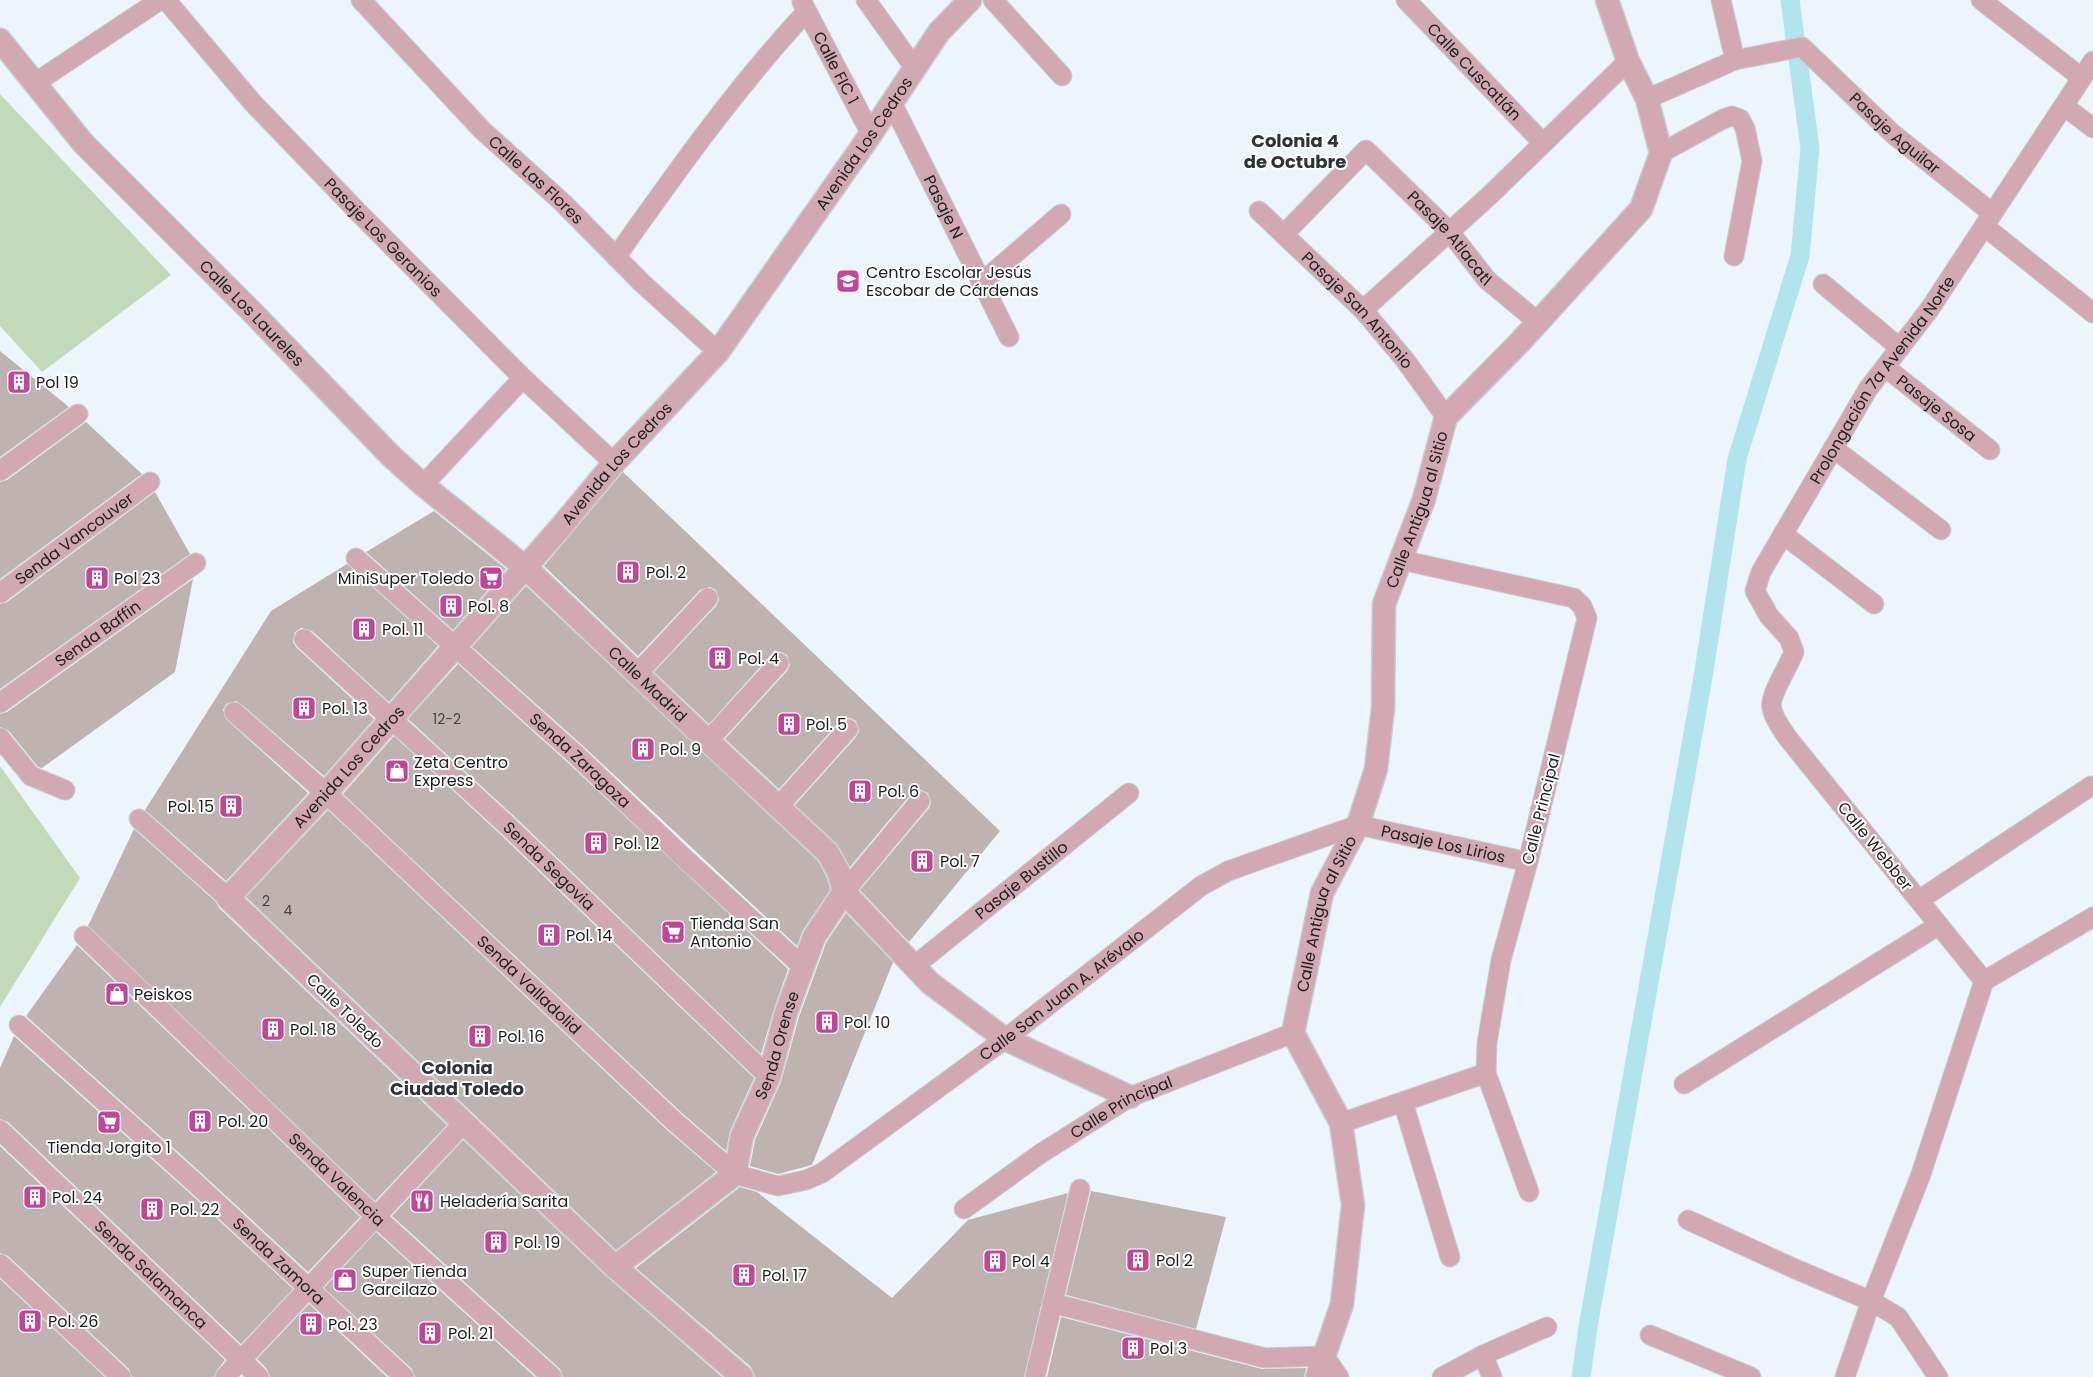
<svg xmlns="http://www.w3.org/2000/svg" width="2093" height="1377" font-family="Poppins,sans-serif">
	<rect width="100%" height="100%" fill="#edf5fc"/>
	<!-- green -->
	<path fill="#c2dab9" d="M0,94L171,275L42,372L0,326Z
		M0,766L80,878L0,1007Z"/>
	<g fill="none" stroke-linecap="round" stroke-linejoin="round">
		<!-- canal -->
		<path stroke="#b2e4ee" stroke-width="19" d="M1581,1377L1588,1327L1703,677L1737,459L1800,256L1810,148L1790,0"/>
	</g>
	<!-- building -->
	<path fill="#beb3b0" d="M0,351L69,407L0,457Z
		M86,422L142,474L0,579V482L7,480Z
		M623,472L1000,831L909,942L860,890L929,808L931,802L928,793L921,790L911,794L850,867L837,844L795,805L856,737L859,731L856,721L850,718L840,721L779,789L725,739L787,671L790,665L787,655L781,652L771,655L709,724L654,672L716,606L719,600L716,590L710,587L700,590L638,656L544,566Z
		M155,492L190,554L0,689V604L7,602Z
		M434,511L506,569L453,630L366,552Z
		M347,564L438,646L389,702L312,631L301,628L295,632L293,642L296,647L374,719L324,776L241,704L236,701L226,704L223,710L227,720L308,793L226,881L145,810L271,611Z
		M193,579L175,672L42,768L38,767L9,731L0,727V714L7,712Z
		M526,586L818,861L827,878L830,890L803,930L797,946L582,745L472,647Z
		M458,664L566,761L788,969L774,1009L761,1054L516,818L408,719Z
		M394,736L500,834L754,1078L730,1131L726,1151L683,1114L343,794Z
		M328,810L667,1130L716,1172L616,1250L246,897Z
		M134,829L216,902L219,908L447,1125L375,1201L88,926Z
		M846,913L893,962L812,1165L778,1174L750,1166L755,1140L781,1082L799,1017L826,943Z
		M77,945L360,1217L308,1272L200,1172L26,1016Z
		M14,1036L184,1188L293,1289L241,1344L8,1122L0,1119V1068Z
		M463,1140L606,1276L722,1377H563L560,1369L392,1216Z
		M0,1146L225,1360L217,1370L214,1377H132L129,1369L8,1256L0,1253Z
		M740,1187L757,1192L892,1298L968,1220L1068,1193L1024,1377H755L751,1367L636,1268Z
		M1091,1191L1226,1217L1196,1329L1066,1295Z
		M376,1232L535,1377H415L412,1369L324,1288Z
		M0,1279L105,1377H0Z
		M309,1304L387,1377H270L267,1369L257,1359Z
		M1061,1317L1262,1369L1306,1368L1304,1377H1047Z"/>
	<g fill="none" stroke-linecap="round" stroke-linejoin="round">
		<!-- minor casing -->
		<g stroke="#c7ced5" stroke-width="21">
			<g id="minor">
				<path id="s1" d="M166,0L252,102L359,213L523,378L614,463"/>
				<path id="s2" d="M361,0L482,130L562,202L642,283L718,352"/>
				<path d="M866,0L914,67"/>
				<path d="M993,0L1062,76"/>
				<path id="s3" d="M1406,0L1543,143"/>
				<path d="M1981,0L2082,78"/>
				<path id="s4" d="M802,2L871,134"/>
				<path id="s5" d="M1735,60L1802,47L1893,134L1992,213"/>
				<path d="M35,83L160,0"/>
				<path d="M1647,99L1735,60L1721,0"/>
				<path id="s6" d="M892,103L1009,337"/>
				<path d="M2064,106L2093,128"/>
				<path d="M1661,153L1723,119L1732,116L1740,119L1745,128L1752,161L1734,256"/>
				<path id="s7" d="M1259,211L1363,310L1405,360L1446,417"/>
				<path d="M1984,226L2093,313"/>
				<path id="s8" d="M1284,234L1366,150L1449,231L1487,280L1538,322"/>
				<path d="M616,257C676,172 735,89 806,12"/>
				<path d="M981,283L1061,214"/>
				<path d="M1823,284L1900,348"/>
				<path d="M1363,310L1489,196L1628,61"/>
				<path id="s9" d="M1885,367L1990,450"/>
				<path d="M1833,448L1941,530"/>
				<path d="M0,471L78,414"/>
				<path d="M423,485L523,378"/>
				<path d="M1783,534L1874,604"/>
				<path id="s10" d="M356,558L574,753L681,855L803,967"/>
				<path d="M1401,560L1574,598L1582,606L1587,618L1528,862L1501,960L1487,1043L1486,1073L1529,1192"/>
				<path id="s11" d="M0,593L150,482"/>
				<path id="s12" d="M304,639L508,826L769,1077"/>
				<path d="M638,673L708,598"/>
				<path id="s13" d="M0,703L196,563"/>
				<path id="s14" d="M234,712L326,793L675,1122L735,1174L778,1186L806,1180L822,1173L1005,1039L1201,886L1228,871L1358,825L1528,862"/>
				<path d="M0,738L31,776L65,790"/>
				<path d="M708,741L779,663"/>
				<path d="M778,807L848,729"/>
				<path d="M139,819L228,898"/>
				<path d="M844,892L920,801"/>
				<path d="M1919,900L2091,786"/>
				<path id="s15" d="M84,936L375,1216L552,1377"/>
				<path id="s16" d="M913,967L1129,793"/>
				<path id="s17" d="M1984,981L1787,737C1782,729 1774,719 1772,709C1768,697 1789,666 1794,652L1789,638L1769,616L1755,591L1761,572L1868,389L1929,310L2093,61"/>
				<path id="s18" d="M19,1025L192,1180L404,1377"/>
				<path d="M1684,1084L1939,925"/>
				<path d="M1403,1102L1450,1257"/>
				<path d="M1341,1123L1486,1073"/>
				<path id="s19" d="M0,1130L259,1377"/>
				<path id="s20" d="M964,1209L1040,1154L1130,1097L1293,1033"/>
				<path d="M1688,1220L1793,1268L1871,1301L1898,1317L1938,1377"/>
				<path d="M0,1264L121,1377"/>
				<path d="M1052,1303L1265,1358L1324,1356L1339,1377"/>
				<path d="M1650,1335L1751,1377"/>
				<path d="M1483,1355L1492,1377"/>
				<path d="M225,1377L464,1123"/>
				<path d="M1035,1377L1080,1189"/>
				<path d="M1442,1377L1483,1355L1547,1327"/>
				<path d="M1845,1377L1871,1301L1920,1177L1984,981L2093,917"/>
			</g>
		</g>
		<!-- tertiary casing -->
		<g stroke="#c7ced5" stroke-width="25">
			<g id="tertiary">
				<path id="s21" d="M0,40L83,143L254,314L391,456L423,485L525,567L708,741L828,853L839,873L844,892L930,983L1005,1039L1130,1097"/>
				<path id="s22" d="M615,1267L735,1174L742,1136L769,1077L786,1013L814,937L844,892"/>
				<path id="s23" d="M742,1377L615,1267L228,898L326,793L560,528L614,463L718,352L871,134L939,32L970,0"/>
				<path id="s24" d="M1317,1377L1342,1304L1353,1205L1341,1123L1293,1033L1322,893L1358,825L1376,769L1383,708L1384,604L1424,499L1446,417L1520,342L1641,209L1661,153L1647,99L1628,61L1607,0"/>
			</g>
		</g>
		<!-- minor -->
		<use href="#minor" stroke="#d2a8b2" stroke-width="19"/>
		<!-- tertiary -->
		<use href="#tertiary" stroke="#d2a8b2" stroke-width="22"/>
	</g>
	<!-- icons -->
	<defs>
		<g id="school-square" transform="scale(1.25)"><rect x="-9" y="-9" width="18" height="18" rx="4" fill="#c14698" stroke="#fff"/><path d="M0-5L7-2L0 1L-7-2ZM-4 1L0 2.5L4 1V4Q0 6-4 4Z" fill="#fff"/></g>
		<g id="building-square" transform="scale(1.25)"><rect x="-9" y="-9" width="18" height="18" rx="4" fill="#c14698" stroke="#fff"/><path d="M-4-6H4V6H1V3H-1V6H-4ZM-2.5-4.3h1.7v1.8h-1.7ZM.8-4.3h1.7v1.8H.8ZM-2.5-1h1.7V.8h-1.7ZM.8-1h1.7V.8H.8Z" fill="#fff"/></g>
		<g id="supermarket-square" transform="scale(1.25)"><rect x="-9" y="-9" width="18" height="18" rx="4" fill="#c14698" stroke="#fff"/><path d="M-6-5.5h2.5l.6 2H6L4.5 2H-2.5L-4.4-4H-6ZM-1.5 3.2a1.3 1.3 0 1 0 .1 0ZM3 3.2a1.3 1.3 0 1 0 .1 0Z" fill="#fff"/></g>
		<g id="shop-square" transform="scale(1.25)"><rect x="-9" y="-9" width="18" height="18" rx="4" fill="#c14698" stroke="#fff"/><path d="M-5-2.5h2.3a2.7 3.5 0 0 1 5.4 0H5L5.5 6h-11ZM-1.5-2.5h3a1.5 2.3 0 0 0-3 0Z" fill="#fff"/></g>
		<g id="restaurant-square" transform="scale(1.25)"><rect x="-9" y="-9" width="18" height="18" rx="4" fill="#c14698" stroke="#fff"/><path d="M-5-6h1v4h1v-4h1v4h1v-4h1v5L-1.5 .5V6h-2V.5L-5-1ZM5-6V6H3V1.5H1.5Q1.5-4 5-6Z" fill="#fff"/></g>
	</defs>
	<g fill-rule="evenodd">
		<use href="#school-square" x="848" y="281"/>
		<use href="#building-square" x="19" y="382"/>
		<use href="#building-square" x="628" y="572"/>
		<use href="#building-square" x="97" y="578"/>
		<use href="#supermarket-square" x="491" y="578"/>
		<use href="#building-square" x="451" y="606"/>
		<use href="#building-square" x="364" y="629"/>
		<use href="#building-square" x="720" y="658"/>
		<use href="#building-square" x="304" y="708"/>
		<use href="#building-square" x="789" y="724"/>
		<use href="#building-square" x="643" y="749"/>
		<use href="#shop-square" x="397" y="771"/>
		<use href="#building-square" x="860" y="791"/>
		<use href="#building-square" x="231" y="806"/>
		<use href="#building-square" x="596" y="843"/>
		<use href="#building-square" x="922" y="861"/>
		<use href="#supermarket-square" x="673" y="932"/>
		<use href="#building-square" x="549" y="935"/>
		<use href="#shop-square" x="117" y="994"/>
		<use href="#building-square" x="827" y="1022"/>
		<use href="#building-square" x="273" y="1029"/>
		<use href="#building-square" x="480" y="1036"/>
		<use href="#building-square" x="200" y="1121"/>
		<use href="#supermarket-square" x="109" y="1122"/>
		<use href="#building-square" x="35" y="1197"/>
		<use href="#restaurant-square" x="422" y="1201"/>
		<use href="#building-square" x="152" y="1209"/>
		<use href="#building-square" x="496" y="1242"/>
		<use href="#building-square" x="1138" y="1260"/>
		<use href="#building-square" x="995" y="1261"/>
		<use href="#building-square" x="744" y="1275"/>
		<use href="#shop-square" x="345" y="1280"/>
		<use href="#building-square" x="30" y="1321"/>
		<use href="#building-square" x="311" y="1324"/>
		<use href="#building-square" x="430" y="1333"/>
		<use href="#building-square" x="1133" y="1348"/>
	</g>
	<g text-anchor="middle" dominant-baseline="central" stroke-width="4" stroke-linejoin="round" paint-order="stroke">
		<!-- number labels -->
		<g font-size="14" fill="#444445">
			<text x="447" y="719">12-2</text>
			<text x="266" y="901">2</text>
			<text x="288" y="910">4</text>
		</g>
		<!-- street labels -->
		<g font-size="16" fill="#1c1f21" stroke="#fff">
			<text stroke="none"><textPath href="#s4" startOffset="74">Calle FIC 1</textPath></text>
			<text stroke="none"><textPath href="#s3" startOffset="99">Calle Cuscatlán</textPath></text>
			<text stroke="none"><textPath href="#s5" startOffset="195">Pasaje Aguilar</textPath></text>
			<text stroke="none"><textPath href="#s23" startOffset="1691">Avenida Los Cedros</textPath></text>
			<text stroke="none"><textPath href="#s2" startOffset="251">Calle Las Flores</textPath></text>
			<text stroke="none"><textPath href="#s6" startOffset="116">Pasaje N</textPath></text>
			<text stroke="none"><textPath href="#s1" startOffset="322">Pasaje Los Geranios</textPath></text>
			<text stroke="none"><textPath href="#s8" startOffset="239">Pasaje Atlacatl</textPath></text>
			<text stroke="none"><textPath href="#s7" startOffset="140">Pasaje San Antonio</textPath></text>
			<text stroke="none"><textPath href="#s21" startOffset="372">Calle Los Laureles</textPath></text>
			<text stroke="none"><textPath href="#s17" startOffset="728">Prolongación 7a Avenida Norte</textPath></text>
			<text stroke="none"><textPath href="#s9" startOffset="66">Pasaje Sosa</textPath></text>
			<text stroke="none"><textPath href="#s23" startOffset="1286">Avenida Los Cedros</textPath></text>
			<text stroke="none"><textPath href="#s24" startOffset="906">Calle Antigua al Sitio</textPath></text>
			<text stroke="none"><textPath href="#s11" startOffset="92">Senda Vancouver</textPath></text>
			<text stroke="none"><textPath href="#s13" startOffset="120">Senda Baffin</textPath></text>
			<text stroke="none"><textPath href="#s21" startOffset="915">Calle Madrid</textPath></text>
			<text stroke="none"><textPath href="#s10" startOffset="302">Senda Zaragoza</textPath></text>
			<text stroke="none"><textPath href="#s23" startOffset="881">Avenida Los Cedros</textPath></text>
			<text transform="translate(1541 809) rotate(-76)">Calle Principal</text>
			<text stroke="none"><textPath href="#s14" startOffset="1504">Pasaje Los Lirios</textPath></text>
			<text transform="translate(1875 846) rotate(51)">Calle Webber</text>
			<text stroke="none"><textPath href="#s12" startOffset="334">Senda Segovia</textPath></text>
			<text stroke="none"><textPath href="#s16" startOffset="139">Pasaje Bustillo</textPath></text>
			<text stroke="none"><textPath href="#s24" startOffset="486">Calle Antigua al Sitio</textPath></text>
			<text stroke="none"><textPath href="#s14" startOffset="402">Senda Valladolid</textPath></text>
			<text stroke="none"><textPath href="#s14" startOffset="1071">Calle San Juan A. Arévalo</textPath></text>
			<text transform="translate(345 1011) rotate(44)">Calle Toledo</text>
			<text stroke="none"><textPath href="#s22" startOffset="288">Senda Orense</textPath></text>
			<text stroke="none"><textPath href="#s20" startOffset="188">Calle Principal</textPath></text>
			<text stroke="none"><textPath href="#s15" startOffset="351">Senda Valencia</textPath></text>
			<text stroke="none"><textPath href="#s18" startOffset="351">Senda Zamora</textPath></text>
			<text stroke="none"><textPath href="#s19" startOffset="209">Senda Salamanca</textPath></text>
		</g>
		<!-- poi labels -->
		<g font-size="16" fill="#1c1f21" stroke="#fff" text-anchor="start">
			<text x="866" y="272">Centro Escolar Jesús<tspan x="866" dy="18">Escobar de Cárdenas</tspan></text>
			<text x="36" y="382">Pol 19</text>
			<text x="646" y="572">Pol. 2</text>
			<text x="114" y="578">Pol 23</text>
			<text x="474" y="578" text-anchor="end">MiniSuper Toledo</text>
			<text x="468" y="606">Pol. 8</text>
			<text x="382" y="629">Pol. 11</text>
			<text x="738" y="658">Pol. 4</text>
			<text x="322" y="708">Pol. 13</text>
			<text x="806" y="724">Pol. 5</text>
			<text x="660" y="749">Pol. 9</text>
			<text x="414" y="762">Zeta Centro<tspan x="414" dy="18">Express</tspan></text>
			<text x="878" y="791">Pol. 6</text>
			<text x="214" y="806" text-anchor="end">Pol. 15</text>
			<text x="614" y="843">Pol. 12</text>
			<text x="940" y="861">Pol. 7</text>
			<text x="690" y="923">Tienda San<tspan x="690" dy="18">Antonio</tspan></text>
			<text x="566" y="935">Pol. 14</text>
			<text x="134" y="994">Peiskos</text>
			<text x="844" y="1022">Pol. 10</text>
			<text x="290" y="1029">Pol. 18</text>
			<text x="498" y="1036">Pol. 16</text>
			<text x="218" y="1121">Pol. 20</text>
			<text x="109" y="1147" text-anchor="middle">Tienda Jorgito 1</text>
			<text x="52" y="1197">Pol. 24</text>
			<text x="440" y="1201">Heladería Sarita</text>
			<text x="170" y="1209">Pol. 22</text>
			<text x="514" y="1242">Pol. 19</text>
			<text x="1156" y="1260">Pol 2</text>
			<text x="1012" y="1261">Pol 4</text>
			<text x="362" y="1271">Super Tienda<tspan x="362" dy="18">Garcilazo</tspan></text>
			<text x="762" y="1275">Pol. 17</text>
			<text x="48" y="1321">Pol. 26</text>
			<text x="328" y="1324">Pol. 23</text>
			<text x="448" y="1333">Pol. 21</text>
			<text x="1150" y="1348">Pol 3</text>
		</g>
		<!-- neighbourhood labels -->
		<g font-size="18" font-weight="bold" fill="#2d3338" stroke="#fff">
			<text x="1295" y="140">Colonia 4<tspan x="1295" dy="21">de Octubre</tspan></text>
			<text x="457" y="1067">Colonia<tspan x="457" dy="21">Ciudad Toledo</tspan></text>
		</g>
	</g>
</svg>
